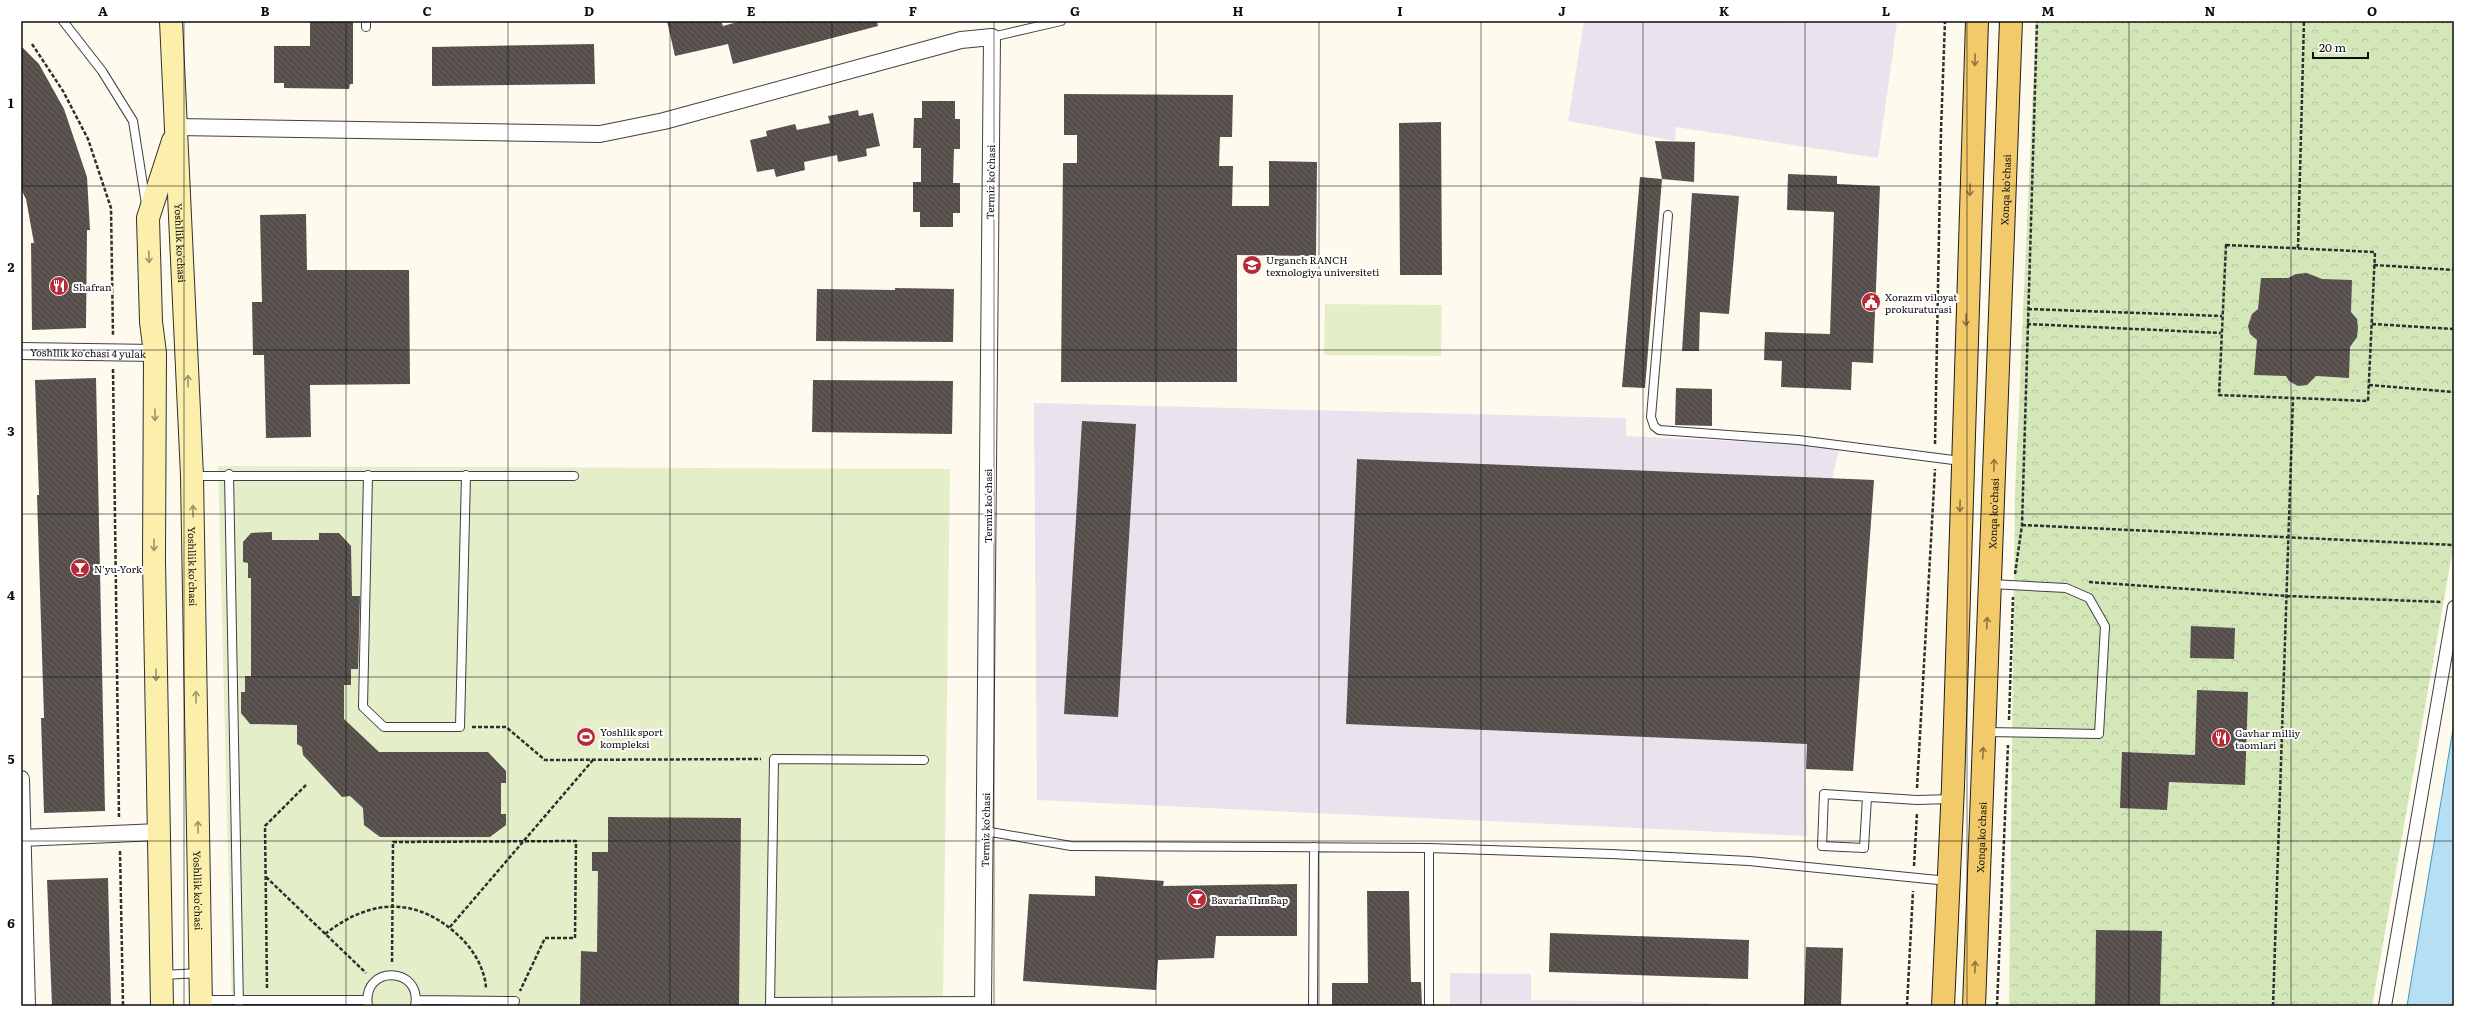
<svg xmlns="http://www.w3.org/2000/svg" width="2475" height="1027" font-family="Literata,serif">
	<defs>
		<pattern id="park-crowns" width="20" height="18" patternUnits="userSpaceOnUse"><rect width="20" height="18" fill="#d4e7b9"/><path d="M2 6a3 3 0 1 1 6 0M12 15a3 3 0 1 1 6 0" fill="none" stroke="#b5c59e"/></pattern>
		<pattern id="building-back-hatch" width="6" height="6" patternUnits="userSpaceOnUse"><rect width="6" height="6" fill="#554e4a"/><path d="M-1 5l2 2M0 0l6 6M5-1l2 2" fill="none" stroke="#686360"/></pattern>
	</defs>
	<rect width="100%" height="100%" fill="#fefaee"/>
	<!-- industrial -->
	<path fill="#eae2ec" d="M1584,21L1897,23L1878,158L1676,127L1675,141L1568,121Z
		M1034,403L1626,418V436L1840,446L1832,479L1874,480L1853,771L1806,769L1807,836L1037,800Z
		M1450,973L1531,974V1000L1710,1003V1006H1450Z"/>
	<!-- park -->
	<path fill="url(#park-crowns)" d="M2036,21H2454V543L2372,1006H2009L2015,491Z"/>
	<!-- pitch -->
	<path fill="#e4efca" d="M1325,304L1442,305L1441,356L1324,355Z
		M218,466L950,469L943,1006H232Z"/>
	<!-- water -->
	<path fill="#b5e0f4" stroke="#3e99c8" d="M2454,723V1006H2407Z"/>
	<!-- building -->
	<path fill="url(#building-back-hatch)" d="M310,21H353V84H350L349,89L284,88V83H274V46H310Z
		M667,21H721L723,26L741,21H877L878,26L733,64L728,44L675,56Z
		M594,44L595,84L432,86V47Z
		M21,46L39,64L64,109L87,177L90,230H87L86,328L32,330L31,243H34L26,199L21,189Z
		M1064,94L1233,95L1232,137H1220L1219,166H1233L1232,206H1269V161L1317,162L1316,256L1237,255V382H1061L1063,163H1077V135H1064Z
		M922,101H955V119H960V149H954L953,183H960V213H953V227H920V212H913V182H921V148H913L914,118H922Z
		M858,110L859,116L873,113L880,146L866,149L867,156L838,162L837,155L804,162L805,170L776,177L774,169L757,172L750,140L767,136L766,131L795,124L797,130L830,123L828,116Z
		M1441,122L1442,275H1400L1399,123Z
		M1655,141L1695,142L1694,182L1662,179Z
		M1788,174L1837,176V184L1880,186L1873,363L1852,362L1851,390L1781,387L1782,361L1764,360L1765,332L1830,334L1834,212L1787,210Z
		M1640,177L1662,179L1645,388L1622,387Z
		M1692,193L1739,196L1729,314L1700,312L1699,351H1682Z
		M306,214L307,270H409L410,384L310,385L311,437L266,438L264,355H253L252,302H262L260,215Z
		M2307,273L2322,279L2352,280L2351,312L2357,319L2358,328L2357,337L2350,347L2349,378L2316,376L2307,385L2298,386L2289,381L2286,376L2254,375L2257,340L2250,334L2248,326L2252,314L2258,309L2261,278H2288L2296,274Z
		M895,288L954,289L953,342L816,341L817,289L895,290Z
		M96,378L105,811L44,813L41,718H44L37,495H39L35,380Z
		M813,380L953,381L952,434L812,432Z
		M1676,388L1712,389V426L1675,425Z
		M1082,421L1136,424L1118,717L1064,714Z
		M1357,459L1874,480L1853,771L1806,769L1807,744L1346,724Z
		M272,532V540H319V533H339L351,546L352,596H360L358,669H351V685H344V719L379,752H488L506,771V783H501V814H506V825L490,837H380L364,825L363,808L350,796L342,797L303,755L302,747L297,744V725L250,724L241,713V692H245V676H251V578H248V563L243,562V542L251,533Z
		M2191,626L2235,628L2234,659L2190,658Z
		M2197,690L2248,692L2245,785L2169,782L2167,810L2120,808L2122,752L2195,755Z
		M608,817L741,818L739,1006H580L581,951L597,952L598,871H592V852H608Z
		M1095,876L1164,881L1163,886L1297,884V936H1216L1214,958L1158,960L1156,990L1023,981L1029,894L1095,896Z
		M108,878L111,1006H52L47,880Z
		M1367,891H1409L1411,982H1421L1422,1006H1332V983H1368Z
		M2096,930L2162,931L2160,1006H2095Z
		M1550,933L1749,940L1748,979L1549,972Z
		M1806,947L1843,948L1841,1006H1804Z"/>
	<g fill="none" stroke-linecap="round" stroke-linejoin="round">
		<!-- service casing -->
		<g stroke="#404040" stroke-width="10">
			<path id="service" d="M63,21L102,71L133,121L146,204
				M366,21V27
				M992,37L1061,21
				M1668,215L1651,417L1654,426L1659,430L1798,440L1961,461
				M229,474L239,1006
				M368,475L363,707L384,727H460L466,475
				M193,476H574
				M1985,732L2099,734L2105,626L2089,598L2066,588L1991,584
				M1867,797L1864,848L1822,846L1824,794L1917,800L1951,799
				M985,831L1071,846L1429,848L1611,854L1749,861L1948,881
				M1429,848V1006
				M163,975L200,973
				M202,1000H367
				M416,1000L515,1001
				M770,1002L983,1001
				M368,1006C361,964 423,966 415,1006
				M770,1006L774,759L924,760
				M1313,1006L1314,847"/>
		</g>
		<!-- pedestrian casing -->
		<g stroke="#404040" stroke-width="14">
			<path id="pedestrian" d="M2385,1006L2454,607"/>
		</g>
		<!-- minor casing -->
		<g stroke="#404040" stroke-width="18">
			<g id="minor">
				<path d="M177,127L600,134L664,121L961,40L992,37L983,1006"/>
				<path id="s1" d="M21,351L155,353"/>
				<path d="M21,779L27,1006"/>
				<path d="M21,838L159,832"/>
			</g>
		</g>
		<!-- secondary casing -->
		<g stroke="#2f2f2f" stroke-width="24">
			<g id="secondary">
				<path id="s2" d="M171,21L192,476L201,1006"/>
				<path d="M162,1006L154,560L155,353L151,322L148,218L173,141"/>
			</g>
		</g>
		<!-- primary casing -->
		<g stroke="#1e1e1e" stroke-width="24">
			<g id="primary">
				<path d="M1943,1006L1953,786L1977,21"/>
				<path id="s3" d="M1974,1006L2011,21"/>
			</g>
		</g>
		<!-- path -->
		<path stroke="#2f2f2f" stroke-width="2.5" stroke-dasharray="4 2" stroke-linecap="butt" d="M32,44L63,91L88,139L111,208L113,336
			M2226,245L2375,252L2368,401L2219,395Z
			M2298,248L2304,21
			M2374,265L2454,270
			M2028,309L2222,316
			M2027,324L2221,333
			M2372,324L2454,329
			M113,369L119,818
			M2369,385L2454,392
			M1935,444L1941,130L1945,21
			M2022,525L2454,545
			M2015,574L2022,525L2037,21
			M2089,582L2287,596L2441,602
			M2009,720L2013,597
			M472,727H506L545,760L761,759
			M1917,788L1935,469
			M120,851L123,1006
			M1914,866L1917,813
			M266,877L366,973
			M450,927L593,760
			M325,934C371,898 417,896 460,937C473,949 485,969 486,988
			M392,962L393,842L576,841L575,938H545L520,991
			M267,988L265,826L307,784
			M1907,1006L1913,891
			M1997,1006L2008,745
			M2273,1006L2293,398"/>
		<!-- service -->
		<use href="#service" stroke="#fff" stroke-width="8"/>
		<!-- pedestrian -->
		<use href="#pedestrian" stroke="#fff" stroke-width="12"/>
		<!-- minor -->
		<use href="#minor" stroke="#fff" stroke-width="16"/>
		<!-- secondary -->
		<use href="#secondary" stroke="#fcefab" stroke-width="22"/>
		<!-- primary -->
		<use href="#primary" stroke="#f3ca69" stroke-width="22"/>
	</g>
	<!-- one-way arrows -->
	<defs><path id="oneway-shaft" d="M-6 0H5M1.5-3L5.5 0L1.5 3" fill="none" stroke-width="1.6" stroke-linecap="round" stroke-linejoin="round"/></defs>
	<g stroke="#8c7540">
		<use href="#oneway-shaft" transform="translate(1975 60) rotate(92)"/>
		<use href="#oneway-shaft" transform="translate(1970 190) rotate(92)"/>
		<use href="#oneway-shaft" transform="translate(1966 320) rotate(92)"/>
		<use href="#oneway-shaft" transform="translate(1994 465) rotate(-88)"/>
		<use href="#oneway-shaft" transform="translate(1960 506) rotate(91)"/>
		<use href="#oneway-shaft" transform="translate(1987 623) rotate(-87)"/>
		<use href="#oneway-shaft" transform="translate(1983 753) rotate(-87)"/>
		<use href="#oneway-shaft" transform="translate(1975 967) rotate(-88)"/>
	</g>
	<g stroke="#9c956c">
		<use href="#oneway-shaft" transform="translate(149 257) rotate(88)"/>
		<use href="#oneway-shaft" transform="translate(188 381) rotate(-92)"/>
		<use href="#oneway-shaft" transform="translate(155 415) rotate(90)"/>
		<use href="#oneway-shaft" transform="translate(193 511) rotate(-91)"/>
		<use href="#oneway-shaft" transform="translate(154 545) rotate(90)"/>
		<use href="#oneway-shaft" transform="translate(156 675) rotate(89)"/>
		<use href="#oneway-shaft" transform="translate(196 697) rotate(-91)"/>
		<use href="#oneway-shaft" transform="translate(198 827) rotate(-91)"/>
	</g>
	<!-- grid -->
	<path fill="none" stroke="#0d0d0d" stroke-width="1" stroke-opacity="0.55" d="M184,21V1006M346,21V1006M508,21V1006M670,21V1006M832,21V1006M994,21V1006M1156,21V1006M1319,21V1006M1481,21V1006M1643,21V1006M1805,21V1006M1967,21V1006M2129,21V1006M2291,21V1006M21,186H2454M21,350H2454M21,514H2454M21,677H2454M21,841H2454"/>
	<!-- icons -->
	<defs>
		<g id="university-disc" transform="scale(1)"><circle r="9.5" fill="#b82a38" stroke="#fff"/><path d="M0-5L7-2L0 1L-7-2ZM-4 1L0 2.5L4 1V4Q0 6-4 4Z" fill="#fff"/></g>
		<g id="restaurant-disc" transform="scale(1)"><circle r="9.5" fill="#b82a38" stroke="#fff"/><path d="M-5-6h1v4h1v-4h1v4h1v-4h1v5L-1.5 .5V6h-2V.5L-5-1ZM5-6V6H3V1.5H1.5Q1.5-4 5-6Z" fill="#fff"/></g>
		<g id="civic-disc" transform="scale(1)"><circle r="9.5" fill="#b82a38" stroke="#fff"/><path d="M-.6-6.5H3V-4.5H.6V-3L4-1V1h2V6H-6V1h2V-1L-.6-3ZM-1.2 2.5V6h2.4V2.5Z" fill="#fff"/></g>
		<g id="bar-disc" transform="scale(1)"><circle r="9.5" fill="#b82a38" stroke="#fff"/><path d="M-6-5H6L.8 .8V4.5H3.5V6h-7V4.5H-.8V.8Z" fill="#fff"/></g>
		<g id="stadium-disc" transform="scale(1)"><circle r="9.5" fill="#b82a38" stroke="#fff"/><path d="M0-5a6.5 5 0 1 0 0 10a6.5 5 0 1 0 0-10ZM-3.5-1.8h7v3.6h-7Z" fill="#fff"/></g>
	</defs>
	<g fill-rule="evenodd">
		<use href="#university-disc" x="1252" y="265"/>
		<use href="#restaurant-disc" x="59" y="286"/>
		<use href="#civic-disc" x="1871" y="302"/>
		<use href="#bar-disc" x="80" y="568"/>
		<use href="#stadium-disc" x="586" y="737"/>
		<use href="#restaurant-disc" x="2221" y="738"/>
		<use href="#bar-disc" x="1197" y="899"/>
	</g>
	<g text-anchor="middle" dominant-baseline="central" stroke-width="4" stroke-linejoin="round" paint-order="stroke">
		<!-- street labels -->
		<g font-size="10" fill="#0d0d0d" stroke="#fff">
			<text transform="translate(990 182) rotate(-89)">Termiz ko'chasi</text>
			<text stroke="none"><textPath href="#s3" startOffset="817">Xonqa ko'chasi</textPath></text>
			<text stroke="none"><textPath href="#s2" startOffset="222">Yoshllik ko'chasi</textPath></text>
			<text stroke="none"><textPath href="#s1" startOffset="67">Yoshllik ko'chasi 4 yulak</textPath></text>
			<text transform="translate(987 506) rotate(-90)">Termiz ko'chasi</text>
			<text stroke="none"><textPath href="#s3" startOffset="493">Xonqa ko'chasi</textPath></text>
			<text stroke="none"><textPath href="#s2" startOffset="546">Yoshllik ko'chasi</textPath></text>
			<text transform="translate(985 830) rotate(-89)">Termiz ko'chasi</text>
			<text stroke="none"><textPath href="#s3" startOffset="169">Xonqa ko'chasi</textPath></text>
			<text stroke="none"><textPath href="#s2" startOffset="870">Yoshllik ko'chasi</textPath></text>
		</g>
		<!-- poi labels -->
		<g font-size="10" fill="#0d0d0d" stroke="#fff" text-anchor="start">
			<text x="1266" y="259">Urganch RANCH<tspan x="1266" dy="12">texnologiya universiteti</tspan></text>
			<text x="73" y="286">Shafran</text>
			<text x="1885" y="296">Xorazm viloyat<tspan x="1885" dy="12">prokuraturasi</tspan></text>
			<text x="94" y="568">N'yu-York</text>
			<text x="600" y="731">Yoshlik sport<tspan x="600" dy="12">kompleksi</tspan></text>
			<text x="2235" y="732">Gavhar milliy<tspan x="2235" dy="12">taomlari</tspan></text>
			<text x="1211" y="899">Bavaria ПивБар</text>
		</g>
	</g>
	<!-- border -->
	<rect width="2475" height="1027" fill="none" stroke="#ffffff" stroke-width="44"/>
	<!-- scale -->
	<path d="M2313 52v6h55v-6" fill="none" stroke="#0d0d0d" stroke-width="2"/>
	<text x="2319" y="52" font-size="12" fill="#0d0d0d" stroke="#ffffff" stroke-width="3" paint-order="stroke">20 m</text>
	<rect x="22" y="22" width="2431" height="983" fill="none" stroke="#0d0d0d" stroke-width="1.5"/>
	<g font-size="13" text-anchor="middle" font-weight="bold" fill="#0d0d0d">
		<text x="103" y="16">A</text>
		<text x="265" y="16">B</text>
		<text x="427" y="16">C</text>
		<text x="589" y="16">D</text>
		<text x="751" y="16">E</text>
		<text x="913" y="16">F</text>
		<text x="1075" y="16">G</text>
		<text x="1238" y="16">H</text>
		<text x="1400" y="16">I</text>
		<text x="1562" y="16">J</text>
		<text x="1724" y="16">K</text>
		<text x="1886" y="16">L</text>
		<text x="2048" y="16">M</text>
		<text x="2210" y="16">N</text>
		<text x="2372" y="16">O</text>
		<text x="11" y="108">1</text>
		<text x="11" y="272">2</text>
		<text x="11" y="436">3</text>
		<text x="11" y="600">4</text>
		<text x="11" y="764">5</text>
		<text x="11" y="928">6</text>
	</g>
</svg>
